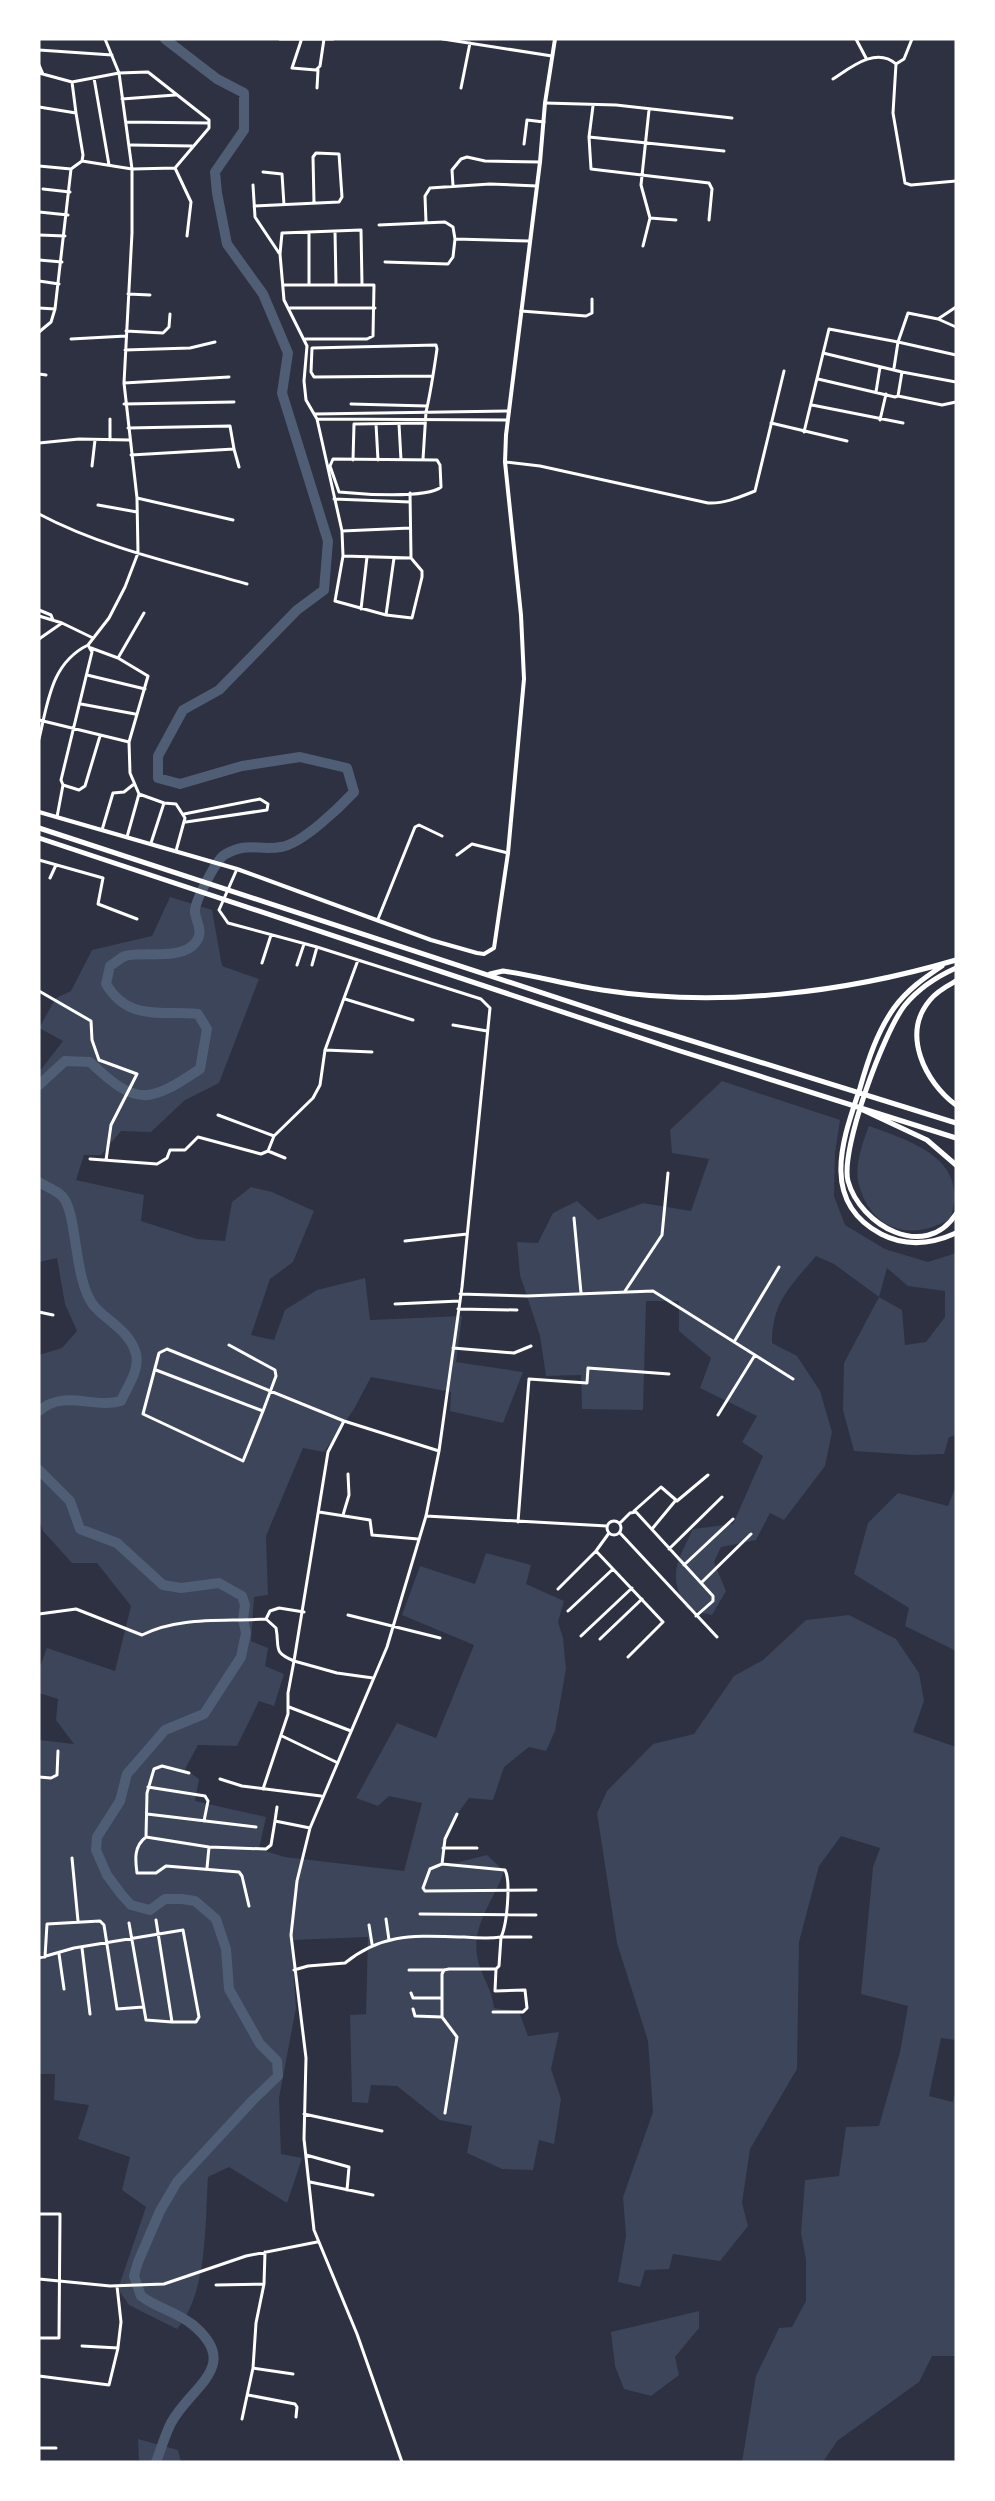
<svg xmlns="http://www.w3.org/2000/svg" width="995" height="2501" font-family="'Nunito Sans',sans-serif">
	<rect width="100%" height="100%" fill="#2d3142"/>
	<!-- green -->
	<path fill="#3c4559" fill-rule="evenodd" d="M170,897L212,910L222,966L259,979L219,1083L185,1100L151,1132L121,1131L101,1155H84L76,1180L144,1195L141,1221L197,1239L225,1241L232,1202L251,1187L272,1192L314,1211L293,1262L270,1279L251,1335L274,1340L285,1310L317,1290L365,1278L370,1320L462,1316L456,1362L523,1372L503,1423L450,1411L451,1392L371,1377L354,1409L324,1452L303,1448L266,1536L268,1595L254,1597L251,1641L268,1648L265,1666L284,1674L274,1706L259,1701L237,1746L198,1745L185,1769L199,1779L195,1801L266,1817L259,1849L285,1857L404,1871L422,1803L389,1796L378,1806L356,1798L397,1723L436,1738L474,1645L402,1615L420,1566L475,1584L486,1553L531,1565L526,1584L564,1601L558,1622L563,1638L566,1669L555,1731L546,1751L529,1747L504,1767L493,1800L469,1798L450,1824L439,1867L487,1855L504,1871C495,1899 472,1924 477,1955C480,1976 492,1987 494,2008L519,2012L528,2036L559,2032L551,2069L561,2099L554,2144L539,2140L533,2170L502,2169L467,2153L472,2126L440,2120L397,2086L371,2085L368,2103L352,2102L350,2015L366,2014L368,1937L291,1940L296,2008L279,2098L281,2154L302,2158L287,2203L229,2167L208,2177C205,2222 208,2293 177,2329L129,2305L118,2289L146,2207L122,2190L130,2157L78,2139L89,2105L54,2100L55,2074H39V1740L74,1744L56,1720L58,1699L39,1693V1669L47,1648L115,1671L131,1606L97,1563H72L43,1531L39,1519V1355L62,1348L77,1331L65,1304L57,1258L39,1262V1072L63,1041L39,1028L56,998L71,991L92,950L152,936Z
		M722,1081L840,1120L835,1153L834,1196L845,1225L885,1249L928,1262L956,1253V1435L949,1437L944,1454L912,1455L854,1451L843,1410L844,1363L879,1297L834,1264L816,1256C791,1286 772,1301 772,1343L797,1356L820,1391L832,1432L825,1466L784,1520L770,1513L756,1540L721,1547L714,1562L726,1591L712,1615L687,1609C667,1575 677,1562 693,1529L733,1524L763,1456L742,1442L757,1416L700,1388L711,1358L679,1331V1301H646L643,1410L582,1409L581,1375L546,1376L540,1336L520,1275L517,1242L538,1243L553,1213L577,1201L598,1220L643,1203L691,1211L709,1159L672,1153L670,1130ZM887,1268L908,1286L945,1291V1317L926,1342L905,1345L902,1310L879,1297Z
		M869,1126C914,1142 971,1160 950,1219C909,1243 869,1229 858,1181C855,1164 863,1141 869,1126Z
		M956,1486V1651L905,1626L909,1608L854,1574L868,1523L898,1493L948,1506Z
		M849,1615L896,1639L919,1673L924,1701L913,1732L956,1747V2040L941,2038L929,2096L953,2102L956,2088C956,2178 953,2266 956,2356H932L919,2382L837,2441L823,2462H742L756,2376L779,2328L792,2327L806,2301V2260L801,2233L805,2180L839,2176L846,2127L879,2126L900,2052L908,2006L861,1994L873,1867L880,1848L841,1836L819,1866L799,1942L797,2069L750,2149L742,2203L748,2226L720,2261L673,2254L669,2269L645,2270L640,2287L618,2282L626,2236L623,2197L653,2112L648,2041L617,1943L597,1813L607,1791L653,1744L694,1734L734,1676L763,1660L806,1620Z
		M699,2311V2328L675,2357L679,2375L651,2396L624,2389L615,2366L611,2332Z
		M138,2439L178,2450L181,2462H139Z"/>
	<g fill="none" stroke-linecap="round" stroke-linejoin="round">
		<!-- river -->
		<path stroke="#4f5d75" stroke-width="10" d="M39,1085L65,1061L90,1062C137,1107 149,1103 200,1069L207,1029L198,1014C160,1010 129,1022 106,984L110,966C115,963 120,958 125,956C145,951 182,961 196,942C204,931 196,923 195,912C194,902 216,861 224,855C248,841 257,851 281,847C302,844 340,807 354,792L347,768L300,757L242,766L180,784L158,778V756L183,710L219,690L297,610L324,590L328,541L282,393L288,353L263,294L227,244L217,193L215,172L244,130V93L217,79L165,39
			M39,1182C46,1187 56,1190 62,1196C78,1212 73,1280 94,1306C108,1322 130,1331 136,1354C140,1370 127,1387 121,1401C93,1409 64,1389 39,1411
			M39,1470L70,1501L80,1529L117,1543L163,1585L181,1588L219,1583L242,1596L245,1605L243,1619L246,1633L241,1657L204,1714L165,1730L127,1774L120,1801L97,1837L96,1850L107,1875L121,1894L131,1905L150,1910L165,1899H182L195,1901L216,1919L226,1949L229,1989L260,2044L277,2061L278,2076L252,2101L177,2182L160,2211L138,2262L134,2276L141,2296C157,2308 177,2312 193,2325C242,2366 191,2386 171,2423C165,2435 161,2449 156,2462"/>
		<!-- minor -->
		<path stroke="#fff" stroke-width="3" d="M280,39H333
			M443,39L552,56
			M856,39L866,58
			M301,41L292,68L316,70L320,66L324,39
			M39,50L112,55
			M896,64L893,113L905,183L911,185L956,181
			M896,64L904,59L912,39
			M39,65L43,74
			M39,73L72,82L119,73L148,72L209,120V128L175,168
			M94,78L109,165
			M833,79C850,68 876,46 896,64
			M72,82L76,113
			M317,88L318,70
			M461,88L470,43
			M122,99L175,95
			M545,103L616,105L732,118
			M593,106L589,137L591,169L709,183L712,189L709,220
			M39,107L76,113L83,155L82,161L71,169L55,309L51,322L39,332
			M126,122L209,123
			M589,137L724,151
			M524,144L527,120L544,122
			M131,145L192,146
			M82,161L132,169L175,168L191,202L187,236
			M39,166L71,169
			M263,172L282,174L284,205
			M253,185L255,217L279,253
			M453,186L452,170L461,159L467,157L485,161L540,162
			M43,189L70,192
			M254,206L339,202L342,197L339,154L316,153L313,157L314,203
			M39,212L68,215
			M650,218L676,220
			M426,222L425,196L430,188L490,184L537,186
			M379,225L445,222L453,227L455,239L529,241
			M335,231L336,284
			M39,235L65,236
			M643,246L650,218L641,185L649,110
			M39,260L62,262
			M385,262L448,264L453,257L455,239
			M39,281L59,284
			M309,284V232
			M283,285H374L373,336L367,339H305
			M128,294L150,295
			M39,308L55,309
			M290,308H375
			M521,311L586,316L592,313V299
			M938,319L956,327
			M126,331L163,333L169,327L170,314
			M71,339L126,336
			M125,350L190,348L215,342
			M823,353L902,372
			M894,368L898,342L956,355
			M39,374L46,375
			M818,379L895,397L898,396L902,372L956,382
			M124,383L229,377
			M876,392L880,367
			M898,396L942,405L956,402
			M124,404L234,402
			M351,404L427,406
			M812,405L903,423
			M315,414L508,411
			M317,419L507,420
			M880,420L886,394
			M771,423L847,441
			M376,424L378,460
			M399,424L401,460
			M128,428L230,426L234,449
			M804,432L829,329L898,342L908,313L938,319L956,307
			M110,440V419
			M39,443L79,439L130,440
			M131,455L234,449L239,467
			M333,459L437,460L440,465L441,487C427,499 359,494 339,492L330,466Z
			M423,459L426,412C431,391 434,370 437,349L436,345L312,348L311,372L314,377L433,376
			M353,460L354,424L424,423
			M505,462L540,466L708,503C724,504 740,497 755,491L784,371
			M92,466L95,440
			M410,493L411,557
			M137,498L233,520
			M334,499L410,502
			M98,505L137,512
			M39,514C103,548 178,564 247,584
			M342,531L410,528
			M343,556L411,558L422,571V577L412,618L386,615L335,601L343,556L342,531L317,419L306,400L304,381L307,346L284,300L280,254L282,233L361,230L362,284
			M361,609L367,557
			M39,610L51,615L53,620
			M386,615L394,558
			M39,616L62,623L93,638
			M39,639L62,623
			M91,648L118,658L144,613
			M118,658L148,676L129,742L130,773L139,794L127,837
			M87,675L145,689
			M81,704L135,714
			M39,720L129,742
			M39,739C48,702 51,663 88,645
			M63,785L79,790L85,786L100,736
			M139,794L164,803L151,843
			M164,803L176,804L185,818L176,851
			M184,814L260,799L268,804L267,810L186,822
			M57,817L63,785L61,780L92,652L88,645L109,618L125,587L138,553L137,498L124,383L132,233V169L119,73L105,39
			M102,830L113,793L124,792L134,784
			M457,855L472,844L508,853
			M39,860L103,878L98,904L137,919
			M237,869L219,910L228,923L317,947L481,999L490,1008L462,1287L439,1451L426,1516L387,1647L310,1828L297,1881L291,1935L306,2058L304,2139L314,2230L357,2334L402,2462
			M50,878L56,865
			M378,919L415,827L419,825L442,836
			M262,963L271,935
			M297,965L304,944
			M312,965L317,947
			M39,991L91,1021L92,1040L99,1060L137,1074L111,1125L106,1160
			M345,999L413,1020
			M453,1025L487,1031
			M325,1050L372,1052
			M218,1115L274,1136L313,1098L320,1085L325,1050L358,960
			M274,1136L268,1151L285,1158
			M90,1159L157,1164L167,1158L170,1150H185L198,1137L261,1154L268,1151
			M574,1218L581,1293
			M405,1241L467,1234
			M625,1291L662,1235L668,1173
			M460,1294L527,1296L653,1291L793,1379
			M395,1304L459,1301
			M458,1309L517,1310
			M39,1312L53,1315
			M734,1342L779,1267
			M453,1348L514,1353L531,1346
			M156,1370L263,1411L276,1376L275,1370L229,1345
			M263,1411L243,1461L143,1414L159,1353L167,1349L344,1421L439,1451
			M718,1415L755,1355
			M344,1421L328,1452L294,1661L337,1673L373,1678
			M677,1501L708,1475
			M634,1511L661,1487L676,1500L652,1529
			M319,1512L370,1520L372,1535L418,1539
			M343,1515L349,1495L348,1474
			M426,1516L607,1526
			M607 1528a7 7 0 1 1 14 0a7 7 0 1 1-14 0Z
			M518,1522L529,1379L587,1383L588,1368L669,1374
			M620,1523L630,1513L636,1512L713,1596V1601L696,1616
			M609,1533L596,1551L663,1622L628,1657
			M620,1533L717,1637
			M669,1549L722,1497
			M684,1565L733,1519
			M701,1583L751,1534
			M558,1589L596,1551
			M568,1611L613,1569
			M39,1614L76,1609L142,1635C180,1616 224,1622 266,1619L270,1611L279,1608L304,1612
			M348,1615L440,1638
			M581,1636L632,1588
			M600,1639L642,1599
			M289,1707L351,1731
			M282,1736L336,1762
			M189,1773L162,1766L154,1769L147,1793L146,1837C134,1846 135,1859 137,1873H156L166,1866L239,1872L242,1876L249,1906
			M39,1777L51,1778L57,1775L58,1751
			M220,1779L242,1786L321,1796
			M148,1787L205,1796L208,1801L204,1821
			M263,1789L288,1714V1693L294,1661C272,1652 280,1648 276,1628L266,1619
			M147,1814L256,1827
			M275,1821L277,1807
			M146,1837L209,1847L266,1849L271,1845L275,1821L310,1828
			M443,1848H477
			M72,1858L78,1921
			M442,1864L430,1869L423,1888L425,1891L536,1890
			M207,1868L209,1847
			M420,1914L536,1915
			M386,1919L389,1940
			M129,1923L146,2020L172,2022L156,1920
			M369,1925L372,1944
			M82,1948L90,2014
			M59,1954L64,1989
			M45,1957L47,1924L100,1921L104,1925L117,2009L143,2007
			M39,1958L74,1948L183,1930L199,2017L196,2022H172
			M294,1970L308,1966L345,1963C384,1932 416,1936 464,1937C476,1938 489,1939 501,1937C507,1925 511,1881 505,1870L442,1864L445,1839L457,1814
			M409,1970H444
			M411,1993L413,1998H442
			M413,2009L415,2016L442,2017
			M493,2012H523L527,2008L525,1990L495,1991L496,1969
			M445,2113L457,2037L442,2017V1974L444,1970L449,1969H496L499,1966L501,1937H531
			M304,2114L382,2131
			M306,2155L349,2167L347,2190
			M310,2182L373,2195
			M39,2214H60L59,2338H39
			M39,2279L110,2286L164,2284L246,2256L317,2242
			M216,2285L264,2284
			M117,2286L121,2322L118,2347
			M253,2368L293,2374
			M39,2376L109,2385L118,2348L82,2346
			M248,2395L295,2404L297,2407L296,2417
			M242,2419L253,2368L256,2323L264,2284L265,2252
			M39,2448H56"/>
		<!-- tertiary -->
		<path stroke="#fff" stroke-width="4" d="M39,812L237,869L431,940L477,953L484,954L494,948L508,853L524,679L521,615L505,462L506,435L540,162L545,103L555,39"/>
		<!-- motorway -->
		<path stroke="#fff" stroke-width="5" d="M39,828L631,1022L956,1123
			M39,838L677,1050L956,1138
			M942,966C924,978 907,990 894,1008C877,1032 868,1060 860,1088C843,1139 819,1201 881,1234C906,1247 932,1244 956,1233
			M956,968C936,977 919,988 905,1005C884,1031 840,1150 848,1181C860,1225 925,1262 956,1214
			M490,974L503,971C537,976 569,985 602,990C719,1008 844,993 956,960
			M956,981C947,986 937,991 930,1000C901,1034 925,1082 956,1105
			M863,1110L927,1140L956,1165"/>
	</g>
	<!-- border -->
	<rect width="995" height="2501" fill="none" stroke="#ffffff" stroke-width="81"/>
</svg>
